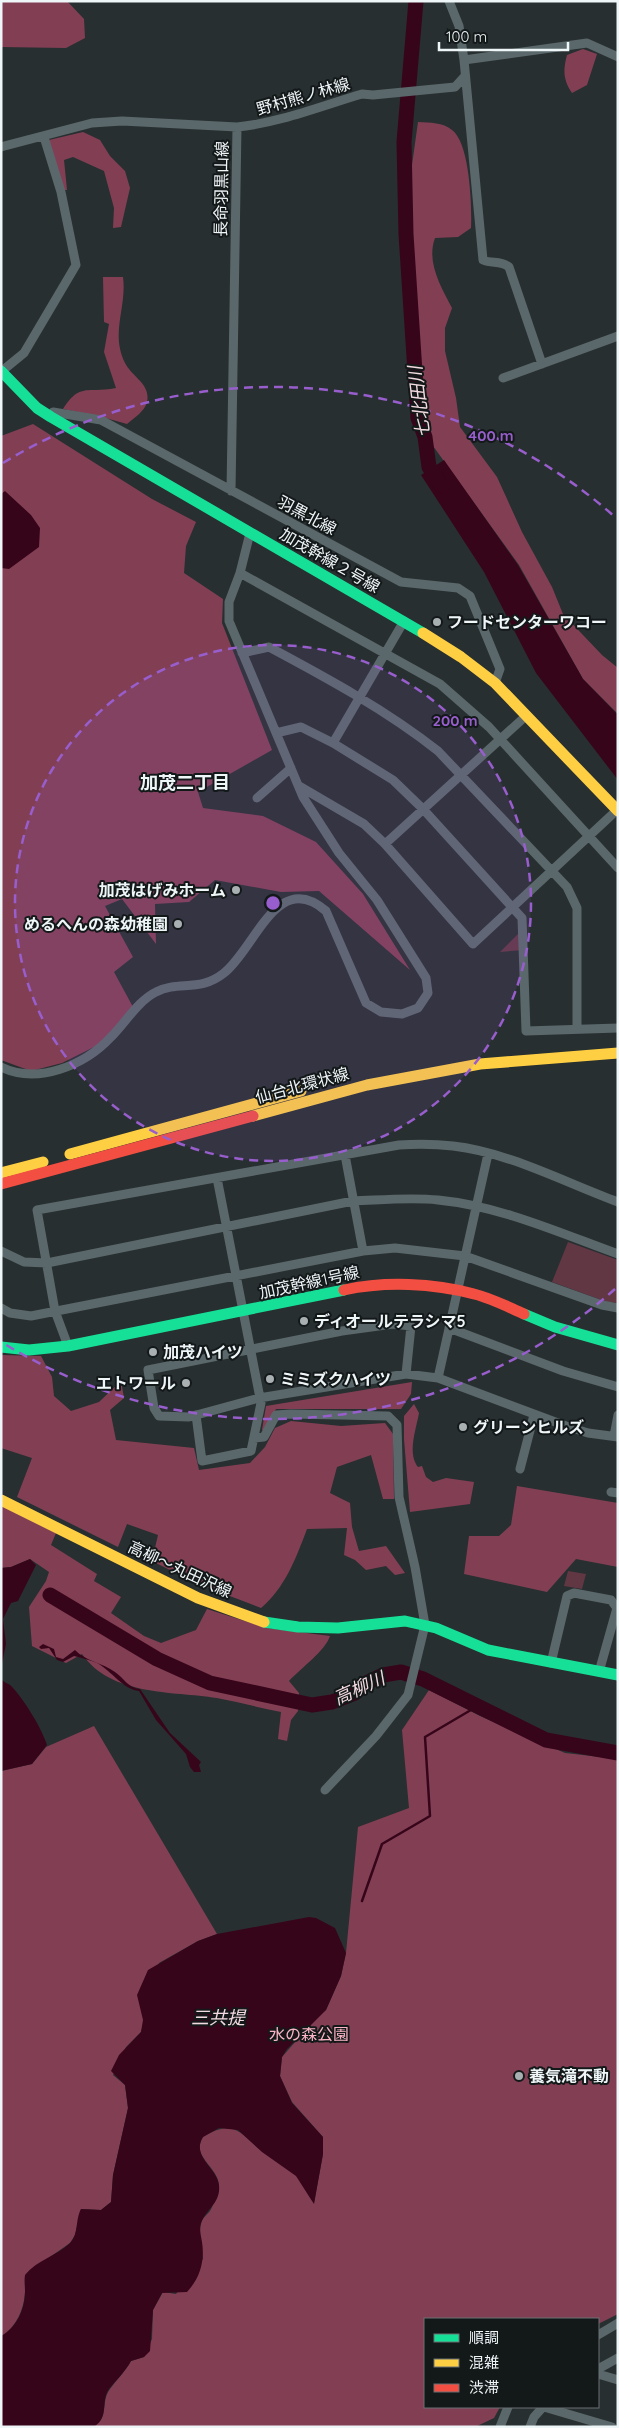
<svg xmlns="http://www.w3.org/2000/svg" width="619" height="2428" font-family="Quicksand,'Noto Sans JP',sans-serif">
	<rect width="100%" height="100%" fill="#282f30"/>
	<!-- green -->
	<path fill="#613743" d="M522,930L523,950L500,952Z
		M568,1242L618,1260V1303L607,1302L552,1282Z
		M568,1571L586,1574L582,1589L564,1586Z"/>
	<!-- forest -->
	<path fill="#823f54" d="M1,1H67L84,19L85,38L66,48L1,47Z
		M583,49L597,54L587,85L572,93C563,80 563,70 567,55Z
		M418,122C430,123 443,122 452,130C470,143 472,207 471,228L458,237L435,238C426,262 441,287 452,308L445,328V351L456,398L460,427L497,477L522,532L552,587L563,614L602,655L618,668V714L583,679L519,565L428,439L422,410L408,233L412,165Z
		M83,132L100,140L110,156L125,171L130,188L121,227L113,228L114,208L104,171L73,157L64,160L67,190H64L49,140Z
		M103,277H123C127,308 110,333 125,363C132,377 151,384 147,402C145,411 134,418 127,424L102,417L63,409C80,381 90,394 116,388L104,352L109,324L104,322Z
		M33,424L152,499L196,522L186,546L184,573L223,599L222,623L272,750L198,792L203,808L263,816L316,842L363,894L410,970L319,891L281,892L215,880L189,902L155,904L156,944L122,899L105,906L133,957L114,972L133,1007L102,1043L62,1063L31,1071L1,1060V436Z
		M1,1355L41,1356L52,1377L54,1396L71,1411L99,1402L121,1381L124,1398L110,1410L116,1440L194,1448L199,1470L250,1463L265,1447L275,1428L291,1421L341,1426L385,1423L393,1434L394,1499H383L371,1455L337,1467L330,1493L350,1503L352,1527L359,1551L386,1546L405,1573L395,1575L386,1566L366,1570L355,1560L344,1555L347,1528L307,1529C296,1558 285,1588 261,1608L196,1583L152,1561L158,1535L127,1524L118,1547L17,1497L32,1458L1,1448Z
		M412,1382L411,1394L401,1409H276L265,1430H262L266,1406Z
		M414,1404L419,1413C416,1430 407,1453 418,1467L422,1466L426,1477L433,1482L446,1478L474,1482L470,1504L410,1512L404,1439V1416Z
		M517,1486L618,1503V1567L576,1559L547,1592L464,1574L469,1536H499L511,1525Z
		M1,1505L56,1533L51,1545L97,1574L94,1581L121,1597L111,1613L144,1636L161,1643L196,1630L207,1609L267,1628L330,1636C325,1651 302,1667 289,1681L299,1693L298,1711L291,1720L287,1741L278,1739L281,1712C260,1708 238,1702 217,1698C172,1691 111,1696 82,1654L66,1663L32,1646L29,1607L46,1581L49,1572L30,1559L11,1567L1,1568Z
		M429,1690L480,1716L565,1753L618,1759V2314L598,2324V2319H425V2407H500L494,2418L475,2427H93C110,2418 100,2402 110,2389C117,2379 125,2372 131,2361L144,2357L152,2339L153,2310L163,2292L176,2294L203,2259C202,2248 198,2234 201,2224C202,2218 206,2216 210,2211C213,2206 219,2192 219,2186C219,2167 190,2157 203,2137C234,2118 240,2133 263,2152C273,2160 286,2165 295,2174C303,2183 307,2195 314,2203L323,2154V2137L292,2102L280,2076L282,2057L317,2017L326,2010L341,1976L346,1953L358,1827L409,1808L402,1730Z
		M94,1726L217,1934L198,1941L159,1963L141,2032L126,2047L113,2075L125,2085L128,2108L113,2175L111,2202L101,2210L81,2209L75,2235L70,2243L27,2273C24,2280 26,2285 25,2292C24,2310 16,2327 1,2337V1771L32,1764L46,1747Z"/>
	<!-- water -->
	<path fill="#37051a" d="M444,460L518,565L583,679L618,715V780L536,673L484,572L421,475Z
		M5,491L31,515L40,528L39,547L9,569L1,568V494Z
		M30,1559L36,1565L18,1601L11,1603L3,1619L6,1644L1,1669V1568L11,1567Z
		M43,1644L54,1649L56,1657L63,1659L75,1650C85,1661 103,1663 115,1672C124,1678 128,1688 140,1689L170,1733L201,1762L199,1765L201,1772H194L190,1767L186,1754L156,1720L139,1691C122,1689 112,1671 97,1663C90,1660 82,1658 74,1656L63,1662L57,1660L49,1648L41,1649L39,1647Z
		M1,1679C5,1684 10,1683 13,1688C25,1701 42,1729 47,1745L32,1764L1,1771Z
		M309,1917L316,1918L335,1928L346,1953L341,1976L326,2010L287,2049L282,2057L280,2076L292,2103L323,2137V2154L314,2204L296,2176L262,2152L238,2130L219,2128L203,2137C191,2156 217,2168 219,2185C221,2203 206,2209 201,2223C199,2229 201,2236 202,2242C205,2261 200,2278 187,2292L162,2293L153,2310L150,2351L144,2357L131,2361C125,2372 117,2379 109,2389C100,2402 110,2418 93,2427H1V2336C17,2327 25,2309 25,2291C25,2286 24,2281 25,2275C37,2260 58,2255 70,2243C79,2234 75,2220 81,2209L101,2210L111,2202L113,2175L128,2108L125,2085L111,2071L119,2055L141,2032L143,2020L137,1995L148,1970L198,1941L217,1934Z"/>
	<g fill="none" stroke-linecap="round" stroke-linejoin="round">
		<!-- stream -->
		<path stroke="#37051a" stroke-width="2.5" d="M362,1901L382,1844L430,1816L425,1737L476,1707"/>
		<!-- river -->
		<path stroke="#37051a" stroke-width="15" d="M416,1L404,142L406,234L418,418L425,437L429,467L442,486
			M50,1595L157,1659L210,1683L312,1705L332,1702L355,1693L364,1684L383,1675L401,1672L423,1679L546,1740L618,1753"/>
		<!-- street -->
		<path stroke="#5a686c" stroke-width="9" d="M449,1L459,26L464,60L483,260C492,264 501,260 509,267L542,364
			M464,60L587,43L618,57
			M237,127C279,123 321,106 362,94L373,95L455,87L465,76
			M1,147L92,123L122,121L237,127L231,491
			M2,371L24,353L76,265L61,192L44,137
			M503,378L618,336
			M51,417L53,412L101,420L401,582L458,588L470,596L500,669L495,683
			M240,573L440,684L489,727L618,868
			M242,653L269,647C327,678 386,710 438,751L567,887L577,908V1029
			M276,733L301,727L333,743L393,780L423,809L522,918L526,1031L618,1028
			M333,743L404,621
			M299,786L364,824L385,844L473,944L617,810
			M257,798L291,768
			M385,844L527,715
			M1,1067C38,1085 85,1065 111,1037C125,1023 139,1000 156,992C179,980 199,993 224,973C255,949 277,868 326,911L366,1003L381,1012L402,1014L418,1008L428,993L426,978L377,900L339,853L303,797L229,621V602L240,573L250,533
			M345,1155L363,1251
			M1,1251L24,1262L47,1263L353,1201C381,1200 410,1197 438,1200C500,1206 560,1233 618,1254
			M1,1308L10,1313L31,1316L363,1251L395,1248L465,1256L602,1305L618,1308
			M449,1328L563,1371L618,1387
			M68,1346L55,1311L37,1210L399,1145C417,1144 435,1144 453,1146C508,1152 566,1183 618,1202
			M406,1374L411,1326L393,1324L342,1331L148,1370L154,1408L159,1416L189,1417L259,1398L406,1374L438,1378L566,1426L588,1433L618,1437
			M438,1378L488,1154
			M196,1415L202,1461L251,1451L261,1403L217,1178
			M614,1436L618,1415
			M254,1438L264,1437L276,1415L291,1414L388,1416L397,1425L399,1497L415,1567L425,1625L408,1695L376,1736L325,1790
			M520,1469L534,1415
			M611,1492L618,1493
			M551,1663L567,1596L574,1593L611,1600L617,1608L599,1672
			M598,2335L618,2323
			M598,2369L618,2358
			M598,2374L618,2380
			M544,2407L612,2427
			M500,2427L508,2407
			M530,2427L534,2417L543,2407"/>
		<!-- fast -->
		<path stroke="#16e098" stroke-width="11" d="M1,371L37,408L51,417L423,633
			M524,1314L555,1327L618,1345
			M1,1347L29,1350L68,1346L344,1290
			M264,1622L298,1627L338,1628L405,1621L436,1628L488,1650L618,1675"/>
		<!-- slow -->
		<path stroke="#ffcf43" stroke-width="11" d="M423,633L461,657L495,683L618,811
			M253,1116L367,1085L480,1064L618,1053
			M70,1154L301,1091
			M1,1173L43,1162
			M1,1500L198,1598L264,1622"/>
		<!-- jam -->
		<path stroke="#f24e42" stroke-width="11" d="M1,1184L253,1116
			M344,1290C385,1281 433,1283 474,1294C491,1298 508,1307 524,1314"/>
	</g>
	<!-- distance rings -->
	<circle cx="273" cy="903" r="258" fill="#985ecd" fill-opacity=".12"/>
	<g fill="none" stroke="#985ecd" stroke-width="2.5" stroke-dasharray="9 6">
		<circle cx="273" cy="903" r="258"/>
		<path d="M615 1289A516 516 0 0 1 3 1343M3 463A516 516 0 0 1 615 517"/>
	</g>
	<!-- markers -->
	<g fill="#a9b0b2" stroke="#131819" stroke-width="2">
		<circle cx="437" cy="622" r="5"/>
		<circle cx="236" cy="890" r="5"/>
		<circle cx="178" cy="924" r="5"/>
		<circle cx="304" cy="1321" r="5"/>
		<circle cx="153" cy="1352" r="5"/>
		<circle cx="270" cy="1379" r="5"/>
		<circle cx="186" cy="1383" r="5"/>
		<circle cx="463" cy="1427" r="5"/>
		<circle cx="519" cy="2076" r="5"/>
	</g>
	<g text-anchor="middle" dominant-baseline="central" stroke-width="4" stroke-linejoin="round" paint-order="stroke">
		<!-- street labels -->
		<g font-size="16" fill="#eff6f8" stroke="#131819">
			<text transform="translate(303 96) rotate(-16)">野村熊ノ林線</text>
			<text transform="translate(221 189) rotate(-89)">長命羽黒山線</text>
			<text transform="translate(307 515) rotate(28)">羽黒北線</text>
			<text transform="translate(330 560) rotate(30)">加茂幹線２号線</text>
			<text transform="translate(302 1085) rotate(-15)">仙台北環状線</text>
			<text transform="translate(309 1282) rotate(-12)">加茂幹線1号線</text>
			<text transform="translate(180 1569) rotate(25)">高柳～丸田沢線</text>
		</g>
		<!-- poi labels -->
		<g font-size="16" font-weight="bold" fill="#eff6f8" stroke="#131819" text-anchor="start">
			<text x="447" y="622">フードセンターワコー</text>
			<text x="226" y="890" text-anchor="end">加茂はげみホーム</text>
			<text x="168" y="924" text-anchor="end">めるへんの森幼稚園</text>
			<text x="314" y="1321">ディオールテラシマ5</text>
			<text x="163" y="1352">加茂ハイツ</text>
			<text x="280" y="1379">ミミズクハイツ</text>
			<text x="176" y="1383" text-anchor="end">エトワール</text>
			<text x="473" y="1427">グリーンヒルズ</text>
			<text x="529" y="2076">養気滝不動</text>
		</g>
		<!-- park labels -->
		<g font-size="16" fill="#fbb4c6" stroke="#131819">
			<text x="309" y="2034">水の森公園</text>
		</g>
		<!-- water labels -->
		<g font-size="18" font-style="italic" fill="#f3dae0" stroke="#131819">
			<text transform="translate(419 402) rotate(-97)">七北田川</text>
			<text transform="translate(359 1688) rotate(-24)">高柳川</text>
			<text x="218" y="2017">三共提</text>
		</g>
		<!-- neighbourhood labels -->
		<g font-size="18" font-weight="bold" fill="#eff6f8" stroke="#131819">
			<text x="185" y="782">加茂二丁目</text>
		</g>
	</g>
	<circle cx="273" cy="903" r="8" fill="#985ecd" stroke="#131819" stroke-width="2.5"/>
	<g font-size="15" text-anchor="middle" font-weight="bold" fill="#985ecd" stroke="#131819" stroke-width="4" stroke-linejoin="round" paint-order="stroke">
		<text x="491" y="441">400 m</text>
		<text x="455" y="726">200 m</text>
	</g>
	<!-- border -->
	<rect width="619" height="2428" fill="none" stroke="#eff6f8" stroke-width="5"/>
	<!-- legend -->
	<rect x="424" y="2318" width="175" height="90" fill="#131819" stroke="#6b7172"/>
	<rect x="434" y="2334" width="25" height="8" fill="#16e098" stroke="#6b7172"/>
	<text x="469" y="2343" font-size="15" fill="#eff6f8">順調</text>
	<rect x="434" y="2359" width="25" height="8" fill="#ffcf43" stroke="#6b7172"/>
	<text x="469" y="2368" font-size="15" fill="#eff6f8">混雑</text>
	<rect x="434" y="2384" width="25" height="8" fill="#f24e42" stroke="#6b7172"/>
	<text x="469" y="2393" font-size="15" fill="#eff6f8">渋滞</text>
	<!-- scale -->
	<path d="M439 42v8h129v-8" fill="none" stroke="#eff6f8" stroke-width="2.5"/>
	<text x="446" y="42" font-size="15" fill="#eff6f8" stroke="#131819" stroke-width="4" paint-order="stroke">100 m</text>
</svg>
